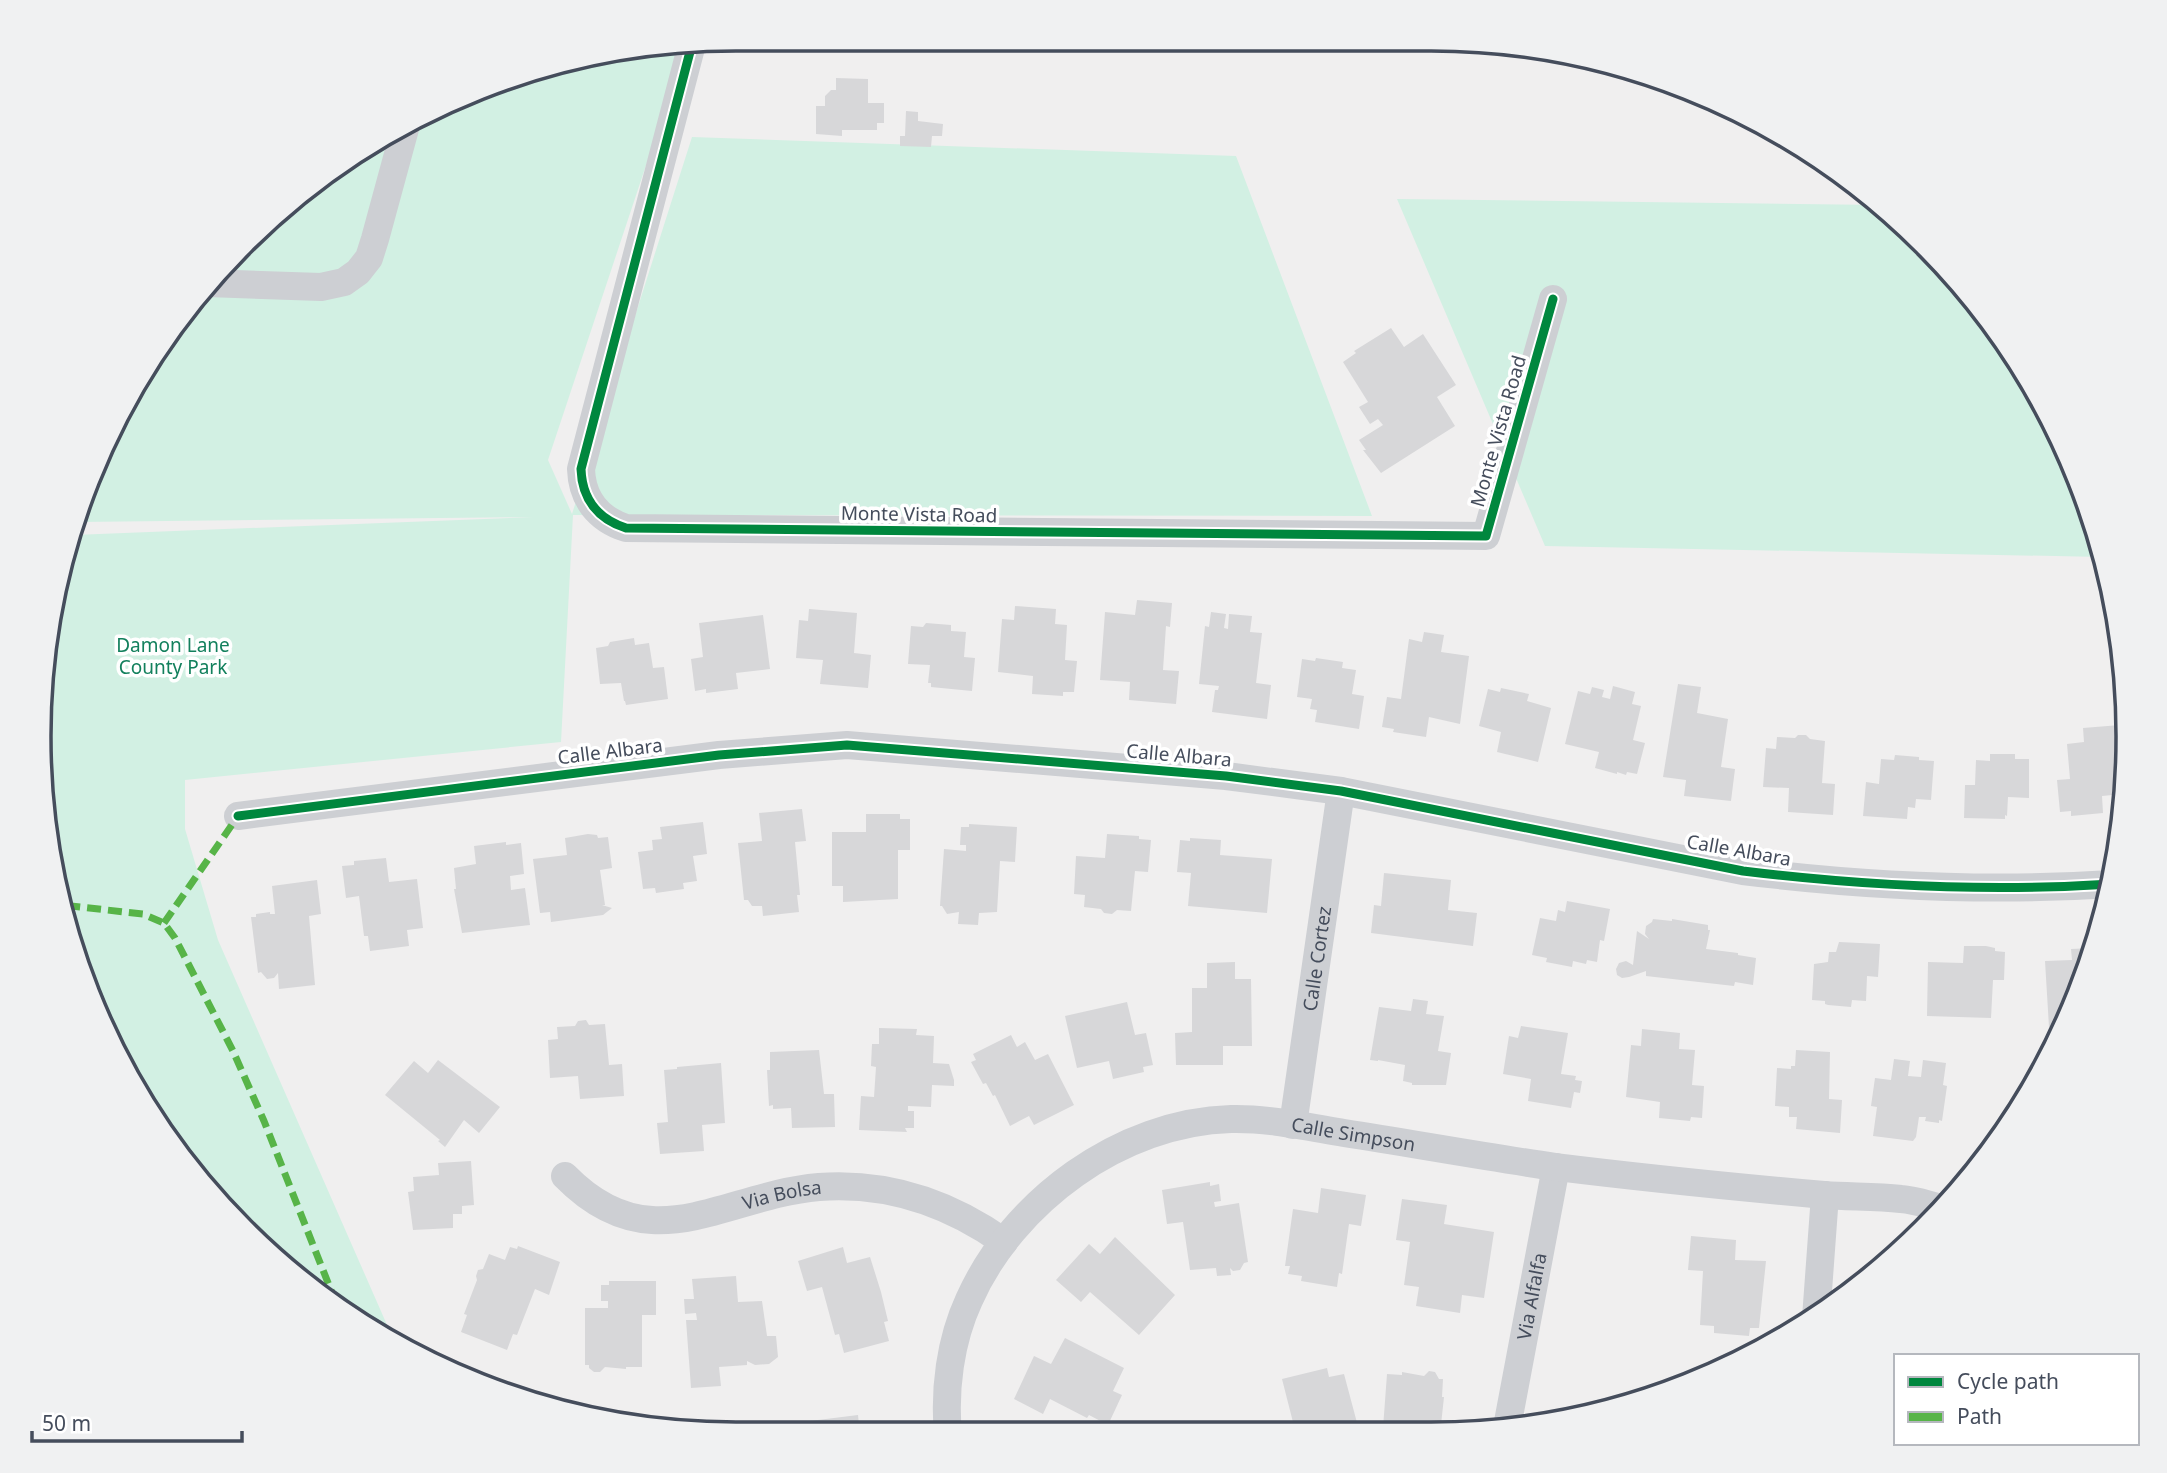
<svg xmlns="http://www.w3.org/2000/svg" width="2167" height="1473" font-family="'Noto Sans',sans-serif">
	<rect width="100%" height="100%" fill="#f0efef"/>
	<!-- green -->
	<path fill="#d2f0e3" d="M686,45L548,460L572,514L692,137L1236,156L1372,516L573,515L561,742L185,780V829L218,940L391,1334L566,1411L469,1381L348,1317L243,1230L156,1125L111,1046L52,872L39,737L44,646L74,535L533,517L78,522L92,469L156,349L211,277L349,156L469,92L555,62Z
		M1397,199L1881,205L1924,243L2011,349L2076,470L2102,557L1545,546Z"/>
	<!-- building -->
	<path fill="#d7d7d9" d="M836,78L868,79V103H884V123H877V130H842V136L816,134V106H825V96L831,90H836Z
		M906,111L918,112V121L943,124L942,136H932L931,147L900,146V136H905Z
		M1391,328L1404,347L1423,334L1456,385L1437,397L1455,426L1381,473L1363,450H1366L1359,440L1383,425L1378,419L1370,424L1359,407L1368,402L1343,362L1356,353L1354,351Z
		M1137,600L1172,603L1170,627L1166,626L1163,670L1179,671L1176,704L1129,700L1130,682L1100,680L1105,612L1135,615Z
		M1015,606L1056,609L1055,624L1067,625L1065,660L1077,661L1074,692H1063V696L1032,694L1033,676L998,672L1002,619L1014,620Z
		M809,609L857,613L854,653L871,655L868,688L820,684L823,660L796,658L799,620L808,621Z
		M1211,612L1226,614L1224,628L1228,629L1229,614L1252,616L1250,632L1262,633L1256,683L1271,685L1267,719L1212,712L1215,690H1218L1219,686L1199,684L1205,626L1209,627Z
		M763,615L770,669L736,673L738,689L706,693V689L695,691L691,659L703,657L699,623Z
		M926,623L951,625V631L966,632L964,657L975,658L972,691L931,687V683H928L930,665L908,664L911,626L923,627Z
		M1424,632L1444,635L1441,652L1469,656L1460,724L1429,717L1426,737L1393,732L1394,729L1382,727L1387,697L1401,699L1409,639L1422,642Z
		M634,638L635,645L649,643L653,668L664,667L668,699L626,705L625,701H624L621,683L600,684L596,648L608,646L610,642Z
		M1316,658L1343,662L1342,668L1356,670L1352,694L1364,696L1359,729L1315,722L1317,710L1310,709L1312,699L1297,697L1302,659L1315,661Z
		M1678,684L1701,687L1697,713L1728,719L1721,767L1735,769L1731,801L1684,796L1686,780L1663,777Z
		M1613,686L1635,692L1632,704L1641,706L1633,740L1645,743L1637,774L1627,772L1626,775L1617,772V774L1595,768L1599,752L1565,744L1578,691L1590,694L1592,687L1604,690L1602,697L1610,699Z
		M1501,688L1529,694L1527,701L1551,708L1538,762L1497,752L1501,732L1479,726L1488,689L1500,692Z
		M2120,725L2121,740L2128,739L2123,794L2102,796L2103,813L2071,816V811L2060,812L2057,780L2070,779L2067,744L2084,742L2083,728Z
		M1798,735H1806L1810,739L1825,741L1822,783L1835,784L1833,815L1788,812L1789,788L1763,787L1766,748L1776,749L1777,737L1795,738Z
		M1990,754H2015V759H2029V798L2008,797L2007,816L2005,815V819L1964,818L1965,785H1975L1976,760L1990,761Z
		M1895,755L1919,757V760L1934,761L1931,800L1916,799L1915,808L1908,807L1907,819L1863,816L1866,782L1879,784L1881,759L1894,760Z
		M802,809L806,841L795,842L800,895H797L799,912L763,916L762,906H752L748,900H744L738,843L762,841L759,813Z
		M866,814H900V819H910V850H898V899L843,902V886H832V832H866Z
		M703,822L707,854L693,856L697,881L683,883L684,889L656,893L655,888L643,889L638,852L653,850L652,840L662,839L660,827Z
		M969,824L1017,827L1015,862L1000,861L997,912L979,913L978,925L958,924L959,912L947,914L942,906H940L944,849L966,851V845H960L961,827H969Z
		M588,834L597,835L598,838L608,837L612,868L600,870L605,905H602L612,908L603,915L551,922L550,912L540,913L533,859L567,855L565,838Z
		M1107,834L1139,836V839L1151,840L1148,872L1135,871L1131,911L1117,910L1112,914L1104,913L1101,909L1084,907L1085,895L1074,894L1076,856L1105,858Z
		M1190,838L1221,840L1220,855L1272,859L1267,913L1188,906L1191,873L1177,872L1180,840L1190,841Z
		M506,842V845L521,843L524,874L510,876L511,890L525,888L530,925L462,933L454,889H456L454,868L476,864L474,846Z
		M386,858L389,882L417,879L423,928L407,930L409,946L370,951L368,936H364L359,896L346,898L342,866L354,865V861Z
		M1384,873L1451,880L1448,910L1477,913L1473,946L1371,933L1374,905L1381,906Z
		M317,880L321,914L309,916L315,985L279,989L278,973L274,978L267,979L261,972L258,973L251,917H256V914L270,912V914H275L272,886Z
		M1567,901L1610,909L1604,941L1600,940L1597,962L1587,960L1586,964L1573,961L1572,967L1546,962L1547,958L1532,955L1540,918L1556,921L1558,910L1565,912Z
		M1653,919L1672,921V919L1708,925V930H1710L1706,949L1738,953V955L1756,958L1753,985L1735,982L1734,986L1646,976V971L1629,977L1622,978L1617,975L1616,969L1619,963L1626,961L1633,965L1637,931L1649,939L1645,934L1646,926L1652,922Z
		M1839,942L1880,944L1878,977L1867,976L1866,1001L1852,1000L1851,1007L1828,1005L1825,1004V1001L1812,1000L1814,964L1828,962L1829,952H1836Z
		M1964,946H1986L1995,948V951L2005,952L2004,980H1993L1991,1018L1927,1016L1928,962L1963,963Z
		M2092,948L2075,1004L2065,1024L2049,1027L2045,961L2072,960L2071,949Z
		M1235,962V979H1251L1252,1046H1223V1065H1176L1175,1033L1192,1032V988H1207V963Z
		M1413,999L1428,1001L1426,1014L1444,1016L1438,1051L1451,1053L1446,1085H1412V1083L1403,1081L1405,1065L1378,1060V1061L1370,1060L1379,1007L1411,1011Z
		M1127,1002L1135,1035L1146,1033L1153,1065L1143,1067L1144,1072L1113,1079L1109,1061L1077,1068L1065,1016Z
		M586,1020L589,1025L605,1024L609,1065L622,1064L624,1096L580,1099L578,1076L550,1078L548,1040L558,1039L557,1027L575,1026L578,1021Z
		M1521,1026L1568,1033L1561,1074L1576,1076L1575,1080L1582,1081L1580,1093L1574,1092L1571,1108L1528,1101L1531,1079L1503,1074L1509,1036L1518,1038Z
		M879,1028L917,1029L916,1035L934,1036L933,1063L949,1064L954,1080V1086L932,1085L931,1107L908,1106V1111H914V1128H905L907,1132L859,1130L861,1096L874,1097L876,1067L871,1066L872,1044H879Z
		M1642,1029L1680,1033L1679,1049L1695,1050L1692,1085L1704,1086L1702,1118L1691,1117L1690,1121L1659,1118L1660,1102L1626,1097L1631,1045L1641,1046Z
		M1011,1035L1017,1047L1025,1042L1035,1060L1048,1054L1074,1105L1034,1125L1029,1116L1010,1126L995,1095L993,1096L986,1083L983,1084L971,1062L976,1060L973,1054Z
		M819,1050L824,1094H834L835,1127L792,1128L791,1108L773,1109V1105L769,1106L767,1070H770V1052Z
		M1796,1050L1830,1052L1829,1099L1842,1100L1840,1133L1796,1129L1797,1117H1789V1107L1775,1106L1777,1068L1791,1069V1066H1795Z
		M1894,1059L1910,1061L1908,1076L1921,1077L1923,1060L1946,1063L1943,1085L1947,1086L1942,1121L1939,1120V1123L1925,1121L1926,1117H1919L1916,1137L1913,1141L1873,1136L1877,1107L1871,1106L1875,1078L1891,1080Z
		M438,1060L500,1107L479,1133L464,1120L445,1147L438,1141L440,1140L385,1095L414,1061L428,1073Z
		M721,1063L725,1123L702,1125L704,1151L660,1154L657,1123L668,1122L664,1070L677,1069V1067Z
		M471,1161L474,1205L462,1206V1214H453V1228L413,1230L408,1192L414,1191L413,1177L439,1175L438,1163Z
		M1210,1182V1186L1219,1184L1221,1201L1214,1202L1215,1207L1239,1203L1248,1262L1244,1263L1240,1270L1233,1271L1230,1268L1231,1275L1217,1276L1216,1268L1190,1270L1183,1222L1167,1224L1162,1190Z
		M1321,1188L1366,1195L1361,1226L1349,1224L1342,1274L1339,1273L1337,1287L1301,1281L1302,1276L1288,1274L1290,1266H1285L1293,1209L1318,1213Z
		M1402,1199L1447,1205L1444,1224L1494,1232L1484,1298L1462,1295L1460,1313L1416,1306L1419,1287L1404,1285L1410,1242L1396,1240Z
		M1691,1236L1736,1240L1735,1260L1766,1261L1759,1328H1750L1749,1336L1714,1333V1326L1700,1325L1703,1271L1688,1270Z
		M1115,1237L1175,1295L1139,1335L1090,1292L1081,1302L1056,1280L1089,1244L1100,1254Z
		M518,1246L560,1262L549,1295L535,1289L517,1335L513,1334L507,1350L461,1332L467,1315L464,1314L477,1280L476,1276L478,1270L483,1269L489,1254L505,1260L510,1247L517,1249Z
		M843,1247L847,1263L870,1257L881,1292L888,1321L884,1322L889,1341L844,1353L839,1334L835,1335L822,1287L807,1291L798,1261Z
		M736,1276L738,1302L762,1301L767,1336H776L778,1357L769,1364L755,1365L747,1361V1365L719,1367L721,1386L691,1388L686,1320H697L696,1313L685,1314L684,1299H694L692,1279Z
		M609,1281H656V1315H642V1367H626V1369L605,1367L600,1372H594L589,1368V1365H585V1308H608V1301H601V1285H609Z
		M1065,1338L1124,1368L1113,1391L1122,1395L1108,1425L1089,1415L1087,1418L1050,1399L1043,1414L1014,1399L1034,1356L1051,1364Z
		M1327,1368L1329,1377L1344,1374L1360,1434H1296L1282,1379Z
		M1429,1371L1435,1372L1439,1379H1443L1442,1397H1444L1440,1434H1372L1373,1428H1383L1387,1374L1402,1375V1372L1424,1376Z
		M858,1415L860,1434H784L787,1427L802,1425V1422Z"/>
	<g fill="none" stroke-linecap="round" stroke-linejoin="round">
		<!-- street -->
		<g stroke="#cdcfd3" stroke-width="28">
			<path d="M692,44L581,469C582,499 598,519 626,528L1486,536L1553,299"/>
			<path d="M207,283L321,287L344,282L358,272L369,258L375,239L406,125"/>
			<path d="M238,816L719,755L847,745L1226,776L1341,791L1743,871C1865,886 1989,892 2112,884"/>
			<path id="s1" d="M1293,1125L1341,791"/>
			<path id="s2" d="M565,1176C651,1264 723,1195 819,1187C887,1182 949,1203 1004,1242"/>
			<path d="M1816,1318L1825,1195"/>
			<path id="s3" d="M1507,1427L1556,1167"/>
			<path id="s4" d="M948,1434C944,1390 950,1341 969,1300C1013,1201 1121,1122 1231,1119C1268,1118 1308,1127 1344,1133C1415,1144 1485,1157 1556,1167C1645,1178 1735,1187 1824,1195C1849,1197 1875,1196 1901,1199C1915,1200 1929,1205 1942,1208"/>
		</g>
		<!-- quiet -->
		<path stroke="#57b448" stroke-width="7" stroke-dasharray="14 7" stroke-linecap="butt" d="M56,885L71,906L143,914L164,923L175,938L233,1051L264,1121L338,1308
			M164,923L238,816"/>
		<!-- cycleway casing -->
		<g stroke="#fff" stroke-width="13">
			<path id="cycleway" d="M692,44L581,469C582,499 598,519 626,528L1486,536L1553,299
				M238,816L719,755L847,745L1226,776L1341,791L1743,871C1865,886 1989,892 2112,884"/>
		</g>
		<!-- cycleway -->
		<use href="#cycleway" stroke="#00873e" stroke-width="9"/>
	</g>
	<g text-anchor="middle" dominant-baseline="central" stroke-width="7" stroke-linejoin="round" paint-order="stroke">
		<!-- street labels -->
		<g font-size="19" fill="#454d5c" stroke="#fff">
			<text transform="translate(1498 431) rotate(-74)">Monte Vista Road</text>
			<text transform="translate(919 514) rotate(1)">Monte Vista Road</text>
			<text transform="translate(610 751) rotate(-7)">Calle Albara</text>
			<text transform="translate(1179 755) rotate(5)">Calle Albara</text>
			<text transform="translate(1739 850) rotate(10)">Calle Albara</text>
			<text stroke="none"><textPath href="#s1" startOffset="168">Calle Cortez</textPath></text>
			<text stroke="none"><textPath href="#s4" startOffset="595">Calle Simpson</textPath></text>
			<text stroke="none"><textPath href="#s2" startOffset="233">Via Bolsa</textPath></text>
			<text stroke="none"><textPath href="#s3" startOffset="133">Via Alfalfa</textPath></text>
		</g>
		<!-- park labels -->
		<g font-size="19" fill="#13805d" stroke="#fff">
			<text x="173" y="645">Damon Lane<tspan x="173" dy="22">County Park</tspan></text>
		</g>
	</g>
	<!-- crop -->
	<path d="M0 0H2167V1473H0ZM736 51H1431A685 685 0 0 1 2116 736V737A685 685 0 0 1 1431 1422H736A685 685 0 0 1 51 737V736A685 685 0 0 1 736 51Z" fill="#f0f1f2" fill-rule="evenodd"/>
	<path fill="none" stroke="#454d5c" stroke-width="3.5" d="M736 51H1431A685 685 0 0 1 2116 736V737A685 685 0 0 1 1431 1422H736A685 685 0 0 1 51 737V736A685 685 0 0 1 736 51Z"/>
	<!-- legend -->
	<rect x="1894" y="1354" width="245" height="91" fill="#ffffff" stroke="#b5b8be" stroke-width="2"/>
	<rect x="1908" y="1377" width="35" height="10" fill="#00873e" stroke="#b5b8be" stroke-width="2"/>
	<text x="1957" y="1389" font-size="21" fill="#454d5c">Cycle path</text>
	<rect x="1908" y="1412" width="35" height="10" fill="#57b448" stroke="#b5b8be" stroke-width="2"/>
	<text x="1957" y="1424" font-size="21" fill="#454d5c">Path</text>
	<!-- scale -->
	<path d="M32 1431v10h210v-10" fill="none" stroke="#454d5c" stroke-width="3.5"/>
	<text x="42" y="1431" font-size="21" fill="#454d5c" stroke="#ffffff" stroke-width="5" paint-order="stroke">50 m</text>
</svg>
